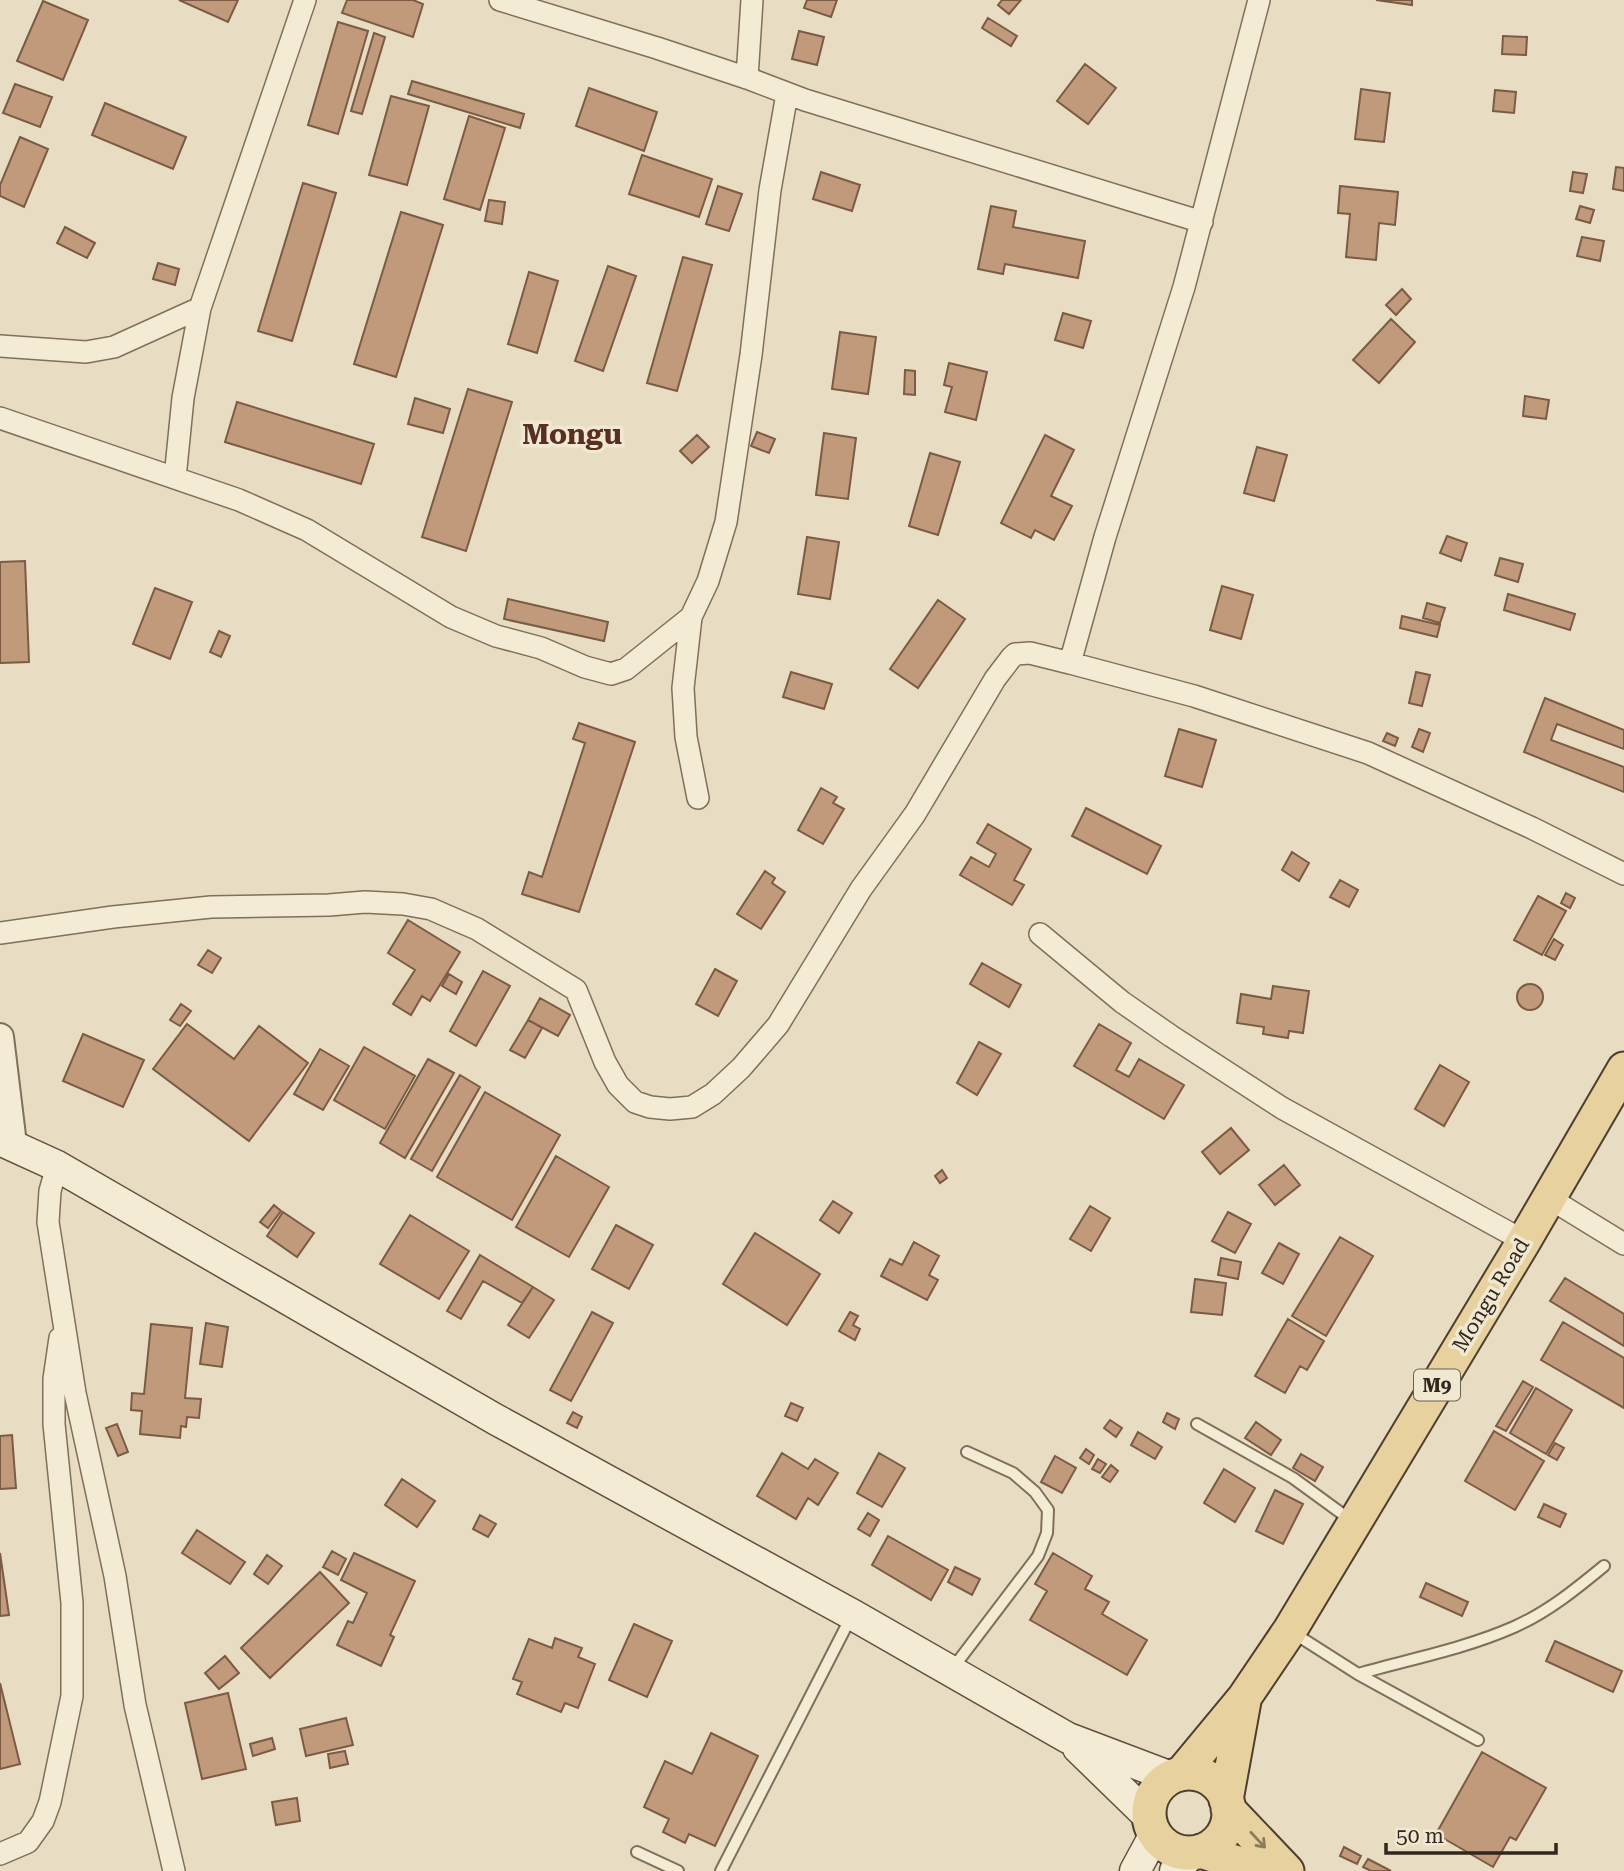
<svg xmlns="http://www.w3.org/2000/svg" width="1624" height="1871" font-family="'Roboto Serif',serif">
	<rect width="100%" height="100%" fill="#e8ddc2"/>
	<!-- building -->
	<path fill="#c19a7c" stroke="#7b5b44" stroke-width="2" d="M179,0H238L228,22Z
		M347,0H413L423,4L413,37L342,13Z
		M807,0H837L831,17L804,8Z
		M1002,0H1021L1009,14L998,5Z
		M1376,0H1412V5Z
		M43,1L88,20L63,80L17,61Z
		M988,18L1017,36L1011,46L982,28Z
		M338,22L368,31L338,134L308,125Z
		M799,31L824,37L817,65L792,59Z
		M374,33L385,37L362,114L351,111Z
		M1503,36L1527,37L1526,55L1502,54Z
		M1085,64L1116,88L1088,124L1057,101Z
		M412,81L524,114L520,128L408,94Z
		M15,84L52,97L40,127L3,113Z
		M589,88L657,112L644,151L576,126Z
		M1361,89L1390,93L1384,142L1355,139Z
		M1495,90L1516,92L1514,113L1493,111Z
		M391,96L429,106L407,185L369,175Z
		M105,103L186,137L173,169L92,135Z
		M469,116L505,128L480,210L444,199Z
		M20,137L48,149L24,207L0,196V185Z
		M642,155L712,179L699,217L629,194Z
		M1616,167L1624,168V191L1613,189Z
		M821,172L860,185L852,211L813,199Z
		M1573,172L1587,174L1583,193L1570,191Z
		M303,183L336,193L292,341L258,331Z
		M718,186L742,194L729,231L706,224Z
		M1340,186L1398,192L1395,225L1379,223L1376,260L1346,257L1350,214L1338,213Z
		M489,200L505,202L502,224L485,221Z
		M991,206L1016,211L1013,227L1085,241L1078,278L1005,264L1003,274L978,269Z
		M1580,206L1594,210L1590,223L1576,219Z
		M401,212L443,225L396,377L354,364Z
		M65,227L95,243L87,258L57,243Z
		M1582,237L1604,241L1600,261L1577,256Z
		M683,257L712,265L677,391L647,383Z
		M158,263L179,269L175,285L153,279Z
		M608,266L636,276L603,371L575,361Z
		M529,272L558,281L537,353L508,344Z
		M1402,289L1411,299L1396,315L1386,305Z
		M1063,313L1091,321L1083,348L1055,340Z
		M1391,319L1415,342L1379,383L1353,360Z
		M840,332L876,337L868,394L832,389Z
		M949,363L987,372L976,420L945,412L952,387L944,385Z
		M905,370L915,371V395L904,394Z
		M468,389L512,402L466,551L422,537Z
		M1525,396L1549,400L1546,419L1523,416Z
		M415,398L450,409L443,433L408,424Z
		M237,402L374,444L361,484L225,442Z
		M757,432L775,439L769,453L751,446Z
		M824,433L856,438L848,499L816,495Z
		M697,435L709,447L692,463L680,451Z
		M1045,435L1074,450L1051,496L1072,506L1054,540L1035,530L1031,538L1001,523Z
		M1257,447L1287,455L1274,501L1244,493Z
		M930,453L960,462L938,535L909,526Z
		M1447,536L1467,543L1461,561L1440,553Z
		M807,537L839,542L830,599L798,594Z
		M1500,558L1523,564L1518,582L1495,575Z
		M25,561L29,662L0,663V562Z
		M1222,586L1253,595L1241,639L1210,630Z
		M155,588L192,602L170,659L133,644Z
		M1508,594L1575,614L1570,630L1504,610Z
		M508,599L608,622L604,641L504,619Z
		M938,600L965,619L918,688L890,669Z
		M1427,603L1445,608L1440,623L1423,618Z
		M1402,616L1440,625L1437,637L1400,628Z
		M219,631L230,636L221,657L210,652Z
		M791,672L832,684L824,709L783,697Z
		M1416,672L1430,675L1422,706L1409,703Z
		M1545,698L1624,730V749L1557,724L1551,740L1624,767V792L1524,752Z
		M579,723L635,742L579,912L522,894L529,872L542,877L585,743L573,739Z
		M1179,729L1216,740L1202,787L1165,776Z
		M1419,729L1430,733L1423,752L1412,747Z
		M1387,733L1398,738L1395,746L1383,741Z
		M821,788L837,797L833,803L844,809L823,844L798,830Z
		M1086,808L1161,846L1147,874L1072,836Z
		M988,824L1031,849L1014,880L1024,885L1012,905L960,875L971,857L989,867L996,854L977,843Z
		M1292,852L1309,863L1299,881L1282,870Z
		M765,871L775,878L772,883L785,892L761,929L737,914Z
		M1340,880L1358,890L1349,907L1330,897Z
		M1566,893L1575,898L1570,908L1561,903Z
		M1538,896L1566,911L1542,955L1514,940Z
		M408,920L460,952L430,1001L422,996L411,1015L393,1004L415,970L388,953Z
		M1554,939L1563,945L1555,960L1545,955Z
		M208,950L221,958L212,973L198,965Z
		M982,963L1021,985L1009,1007L970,984Z
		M715,969L737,981L718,1016L696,1004Z
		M483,971L510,986L476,1046L450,1031Z
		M449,974L462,982L456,994L442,986Z
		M1517 997a13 13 0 1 1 26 0a13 13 0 1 1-26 0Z
		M1273,986L1309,991L1303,1033L1289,1031L1288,1038L1263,1034L1264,1027L1237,1023L1241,994L1271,999Z
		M540,998L570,1015L558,1036L528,1020Z
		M181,1004L191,1011L180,1026L170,1020Z
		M528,1020L542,1028L525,1058L510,1050Z
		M187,1024L234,1059L259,1026L308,1063L249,1141L153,1069Z
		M1099,1024L1131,1043L1116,1070L1129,1077L1139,1059L1184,1085L1164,1119L1074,1066Z
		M83,1034L144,1060L123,1107L63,1081Z
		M979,1042L1001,1054L977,1095L957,1083Z
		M364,1047L415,1076L385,1129L334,1100Z
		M320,1049L349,1066L323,1110L294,1094Z
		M428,1059L454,1073L405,1158L380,1143Z
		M1440,1065L1469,1082L1444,1126L1415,1109Z
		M460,1075L480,1087L432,1171L411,1159Z
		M485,1092L560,1135L512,1220L437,1177Z
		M1231,1128L1249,1150L1220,1174L1202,1152Z
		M556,1156L609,1187L569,1257L516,1227Z
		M1284,1165L1300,1185L1275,1205L1259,1185Z
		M942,1170L947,1178L940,1183L935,1176Z
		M833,1201L852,1213L839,1233L820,1220Z
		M274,1205L281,1211L268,1228L260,1222Z
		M1090,1206L1110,1218L1091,1251L1070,1239Z
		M283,1212L314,1233L297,1257L267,1236Z
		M1228,1212L1251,1224L1235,1253L1212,1241Z
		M410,1215L469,1251L439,1299L380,1264Z
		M616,1225L653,1245L629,1289L592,1269Z
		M755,1233L820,1274L787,1325L723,1284Z
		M1340,1237L1373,1256L1326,1336L1292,1316Z
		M914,1242L939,1256L929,1275L938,1280L927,1300L881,1276L890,1259L902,1265Z
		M1279,1243L1299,1254L1283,1284L1262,1273Z
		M480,1255L533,1287L522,1303L483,1281L461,1319L447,1311Z
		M1221,1258L1241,1262L1238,1279L1218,1275Z
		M1565,1278L1624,1314V1346L1550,1301Z
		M1195,1279L1226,1283L1222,1315L1191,1312Z
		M533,1287L554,1300L529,1338L508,1325Z
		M592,1312L613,1323L571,1401L550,1390Z
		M850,1312L858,1316L853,1325L860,1329L855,1340L839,1331Z
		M1288,1319L1324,1341L1307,1370L1300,1366L1285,1393L1255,1376Z
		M1563,1322L1624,1358V1408L1541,1360Z
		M206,1323L228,1327L222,1367L200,1364Z
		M151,1324L192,1328L185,1398L201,1399L199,1418L187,1417L186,1427L181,1426L180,1438L140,1434L142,1411L131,1410L132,1393L144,1394Z
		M1523,1381L1533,1387L1506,1431L1496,1426Z
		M1536,1388L1572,1410L1546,1454L1510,1433Z
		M791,1403L803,1408L797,1421L785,1416Z
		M573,1412L582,1417L577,1428L567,1423Z
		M1167,1413L1179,1419L1175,1429L1163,1422Z
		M1110,1420L1122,1428L1116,1437L1104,1428Z
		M1256,1422L1281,1440L1271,1455L1245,1438Z
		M117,1424L128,1452L118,1456L106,1428Z
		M1494,1431L1544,1461L1515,1510L1465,1481Z
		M1138,1432L1162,1447L1155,1459L1131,1445Z
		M12,1435L16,1488L0,1489V1436Z
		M1555,1443L1564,1448L1557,1460L1548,1455Z
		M1086,1449L1094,1455L1089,1464L1080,1458Z
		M782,1453L808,1469L815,1459L838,1473L818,1505L808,1498L796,1519L757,1496Z
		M879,1453L905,1468L882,1507L857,1493Z
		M1301,1454L1323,1467L1315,1481L1293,1468Z
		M1055,1456L1076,1468L1062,1493L1041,1482Z
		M1098,1459L1106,1464L1100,1473L1092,1469Z
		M1111,1465L1118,1471L1110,1482L1102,1477Z
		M1224,1469L1255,1488L1235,1522L1204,1503Z
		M402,1479L435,1501L417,1527L385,1505Z
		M1275,1490L1303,1504L1283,1544L1256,1531Z
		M1544,1504L1566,1514L1560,1527L1538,1517Z
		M868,1513L879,1520L870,1536L858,1529Z
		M480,1515L496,1524L488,1537L473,1529Z
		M197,1530L245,1562L230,1584L182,1553Z
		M888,1536L948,1570L931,1600L872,1565Z
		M332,1551L346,1559L338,1575L323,1567Z
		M0,1553L9,1615L0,1616Z
		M354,1553L415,1581L390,1635L394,1637L381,1666L337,1645L348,1621L353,1623L367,1593L341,1580Z
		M1053,1553L1092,1576L1085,1589L1109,1602L1102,1614L1147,1640L1127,1675L1030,1620L1047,1591L1035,1584Z
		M267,1555L282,1566L268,1584L254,1574Z
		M955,1567L980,1579L972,1595L948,1582Z
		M320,1572L349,1603L270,1678L241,1648Z
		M1426,1583L1468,1602L1462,1616L1420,1597Z
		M634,1624L672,1641L647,1697L609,1680Z
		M555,1638L582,1648L578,1657L595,1664L578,1708L565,1703L561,1712L517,1694L522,1682L513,1679L529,1639L552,1648Z
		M1555,1641L1622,1671L1613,1692L1546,1661Z
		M225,1656L239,1673L219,1689L205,1673Z
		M0,1683L20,1764L0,1769Z
		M228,1693L246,1769L202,1779L185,1703Z
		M346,1718L353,1745L306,1756L300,1729Z
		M711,1733L758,1756L715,1846L689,1834L685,1843L663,1832L669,1819L644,1807L665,1761L692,1774Z
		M272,1738L275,1749L253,1756L250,1744Z
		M345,1751L348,1764L330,1768L328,1754Z
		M1482,1752L1546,1788L1516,1840L1510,1837L1493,1867L1436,1834Z
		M297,1798L300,1821L276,1825L272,1802Z
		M1344,1847L1361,1856L1357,1864L1340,1856Z
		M1368,1859L1391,1871H1371L1363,1867Z"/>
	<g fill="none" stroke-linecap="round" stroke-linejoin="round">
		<!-- service casing -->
		<g stroke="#7f6f5b" stroke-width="14">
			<path id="service" d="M1197,1424L1293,1478L1352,1521
				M1292,1632L1358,1674L1478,1740
				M953,1668L1038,1556L1047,1533L1048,1510L1035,1492L1013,1473L967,1452
				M1358,1674C1410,1659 1464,1649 1514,1627C1548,1612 1576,1589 1604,1566
				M637,1852L678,1871
				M721,1871L851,1617"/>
		</g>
		<!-- minor casing -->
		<g stroke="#7f6f5b" stroke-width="24">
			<path id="minor" d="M500,0L657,48L747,78L805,100L1202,222
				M747,78L752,0
				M0,346L86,352L114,347L200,308
				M0,418L239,500L307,530L451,617L496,636L541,648L585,667L611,674L626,669L691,617
				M175,478L183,398L200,308L305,0
				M1070,663L1194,696L1368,753L1532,828L1624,874
				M698,798L686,737L683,688L691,617L708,581L726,522L751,355L770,190L787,94
				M0,933L113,917L211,907L329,905L365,902L403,904L431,909L477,929L576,990L605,1062L618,1085L635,1102L650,1107L670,1109L692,1107L713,1094L741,1068L778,1025L861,889L915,814L995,679L1011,658L1015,654L1030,653L1070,663L1105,537L1184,287L1259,0
				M1040,934L1122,1002L1171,1036L1282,1108L1524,1241
				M57,1166L50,1191L48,1222L75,1393L115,1576L135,1705L174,1871
				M1549,1198L1624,1244
				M0,1854L28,1842L43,1821L50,1802L72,1696V1603L54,1424V1379L60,1338"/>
		</g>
		<!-- tertiary casing -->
		<g stroke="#7f6f5b" stroke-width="30">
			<path id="tertiary" d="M0,1037L13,1144"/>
		</g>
		<!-- secondary casing -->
		<g stroke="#61503f" stroke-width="33">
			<path id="secondary" d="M0,1140L57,1166L495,1419L853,1615L1068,1738L1171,1777
				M1078,1748L1149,1817
				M1135,1871L1155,1834
				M1175,1871L1192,1853"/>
		</g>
		<!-- primary casing -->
		<g stroke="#4d3e2f" stroke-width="37">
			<path id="primary" d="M1149 1813a40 40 0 1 1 80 0a40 40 0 1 1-80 0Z
				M1181,1774L1244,1698L1290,1630L1524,1241L1624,1069
				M1226,1800L1244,1701
				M1228,1809L1287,1871
				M1201,1851L1261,1871"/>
		</g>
		<!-- service -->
		<use href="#service" stroke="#f4ebd4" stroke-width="10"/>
		<!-- minor -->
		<use href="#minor" stroke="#f4ebd4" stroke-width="21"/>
		<!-- tertiary -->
		<use href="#tertiary" stroke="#f4ebd4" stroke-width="26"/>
		<!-- secondary -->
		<use href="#secondary" stroke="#f4ebd4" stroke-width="30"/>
		<!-- primary -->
		<use href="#primary" stroke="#e7d19e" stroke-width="33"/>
	</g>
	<!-- one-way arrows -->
	<defs><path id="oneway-shaft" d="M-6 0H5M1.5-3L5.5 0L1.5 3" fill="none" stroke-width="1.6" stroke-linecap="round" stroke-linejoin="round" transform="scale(1.75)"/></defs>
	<use stroke="#8c7c5e" href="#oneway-shaft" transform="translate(1258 1840) rotate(47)"/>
	<g text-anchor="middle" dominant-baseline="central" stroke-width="7" stroke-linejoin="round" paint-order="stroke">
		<!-- shield labels -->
		<rect fill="#f0e8d1" stroke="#6a6154" stroke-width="2" x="1414" y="1369.5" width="46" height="31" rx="5"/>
		<g font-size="19" font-weight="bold" fill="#31271e">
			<text x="1437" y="1385">M9</text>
		</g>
		<!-- street labels -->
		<g font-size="21" fill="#31271e" stroke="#f0e8d1">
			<text transform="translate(1491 1295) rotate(-59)">Mongu Road</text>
		</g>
		<!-- district labels -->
		<g font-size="28" font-weight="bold" fill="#582f22" stroke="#f0e8d1">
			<text x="572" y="434">Mongu</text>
		</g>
	</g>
	<!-- scale -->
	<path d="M1386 1843v10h170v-10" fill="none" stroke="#31271e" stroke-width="3.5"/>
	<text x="1396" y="1843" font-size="21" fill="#31271e" stroke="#f0e8d1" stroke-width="5" paint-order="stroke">50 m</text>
</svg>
